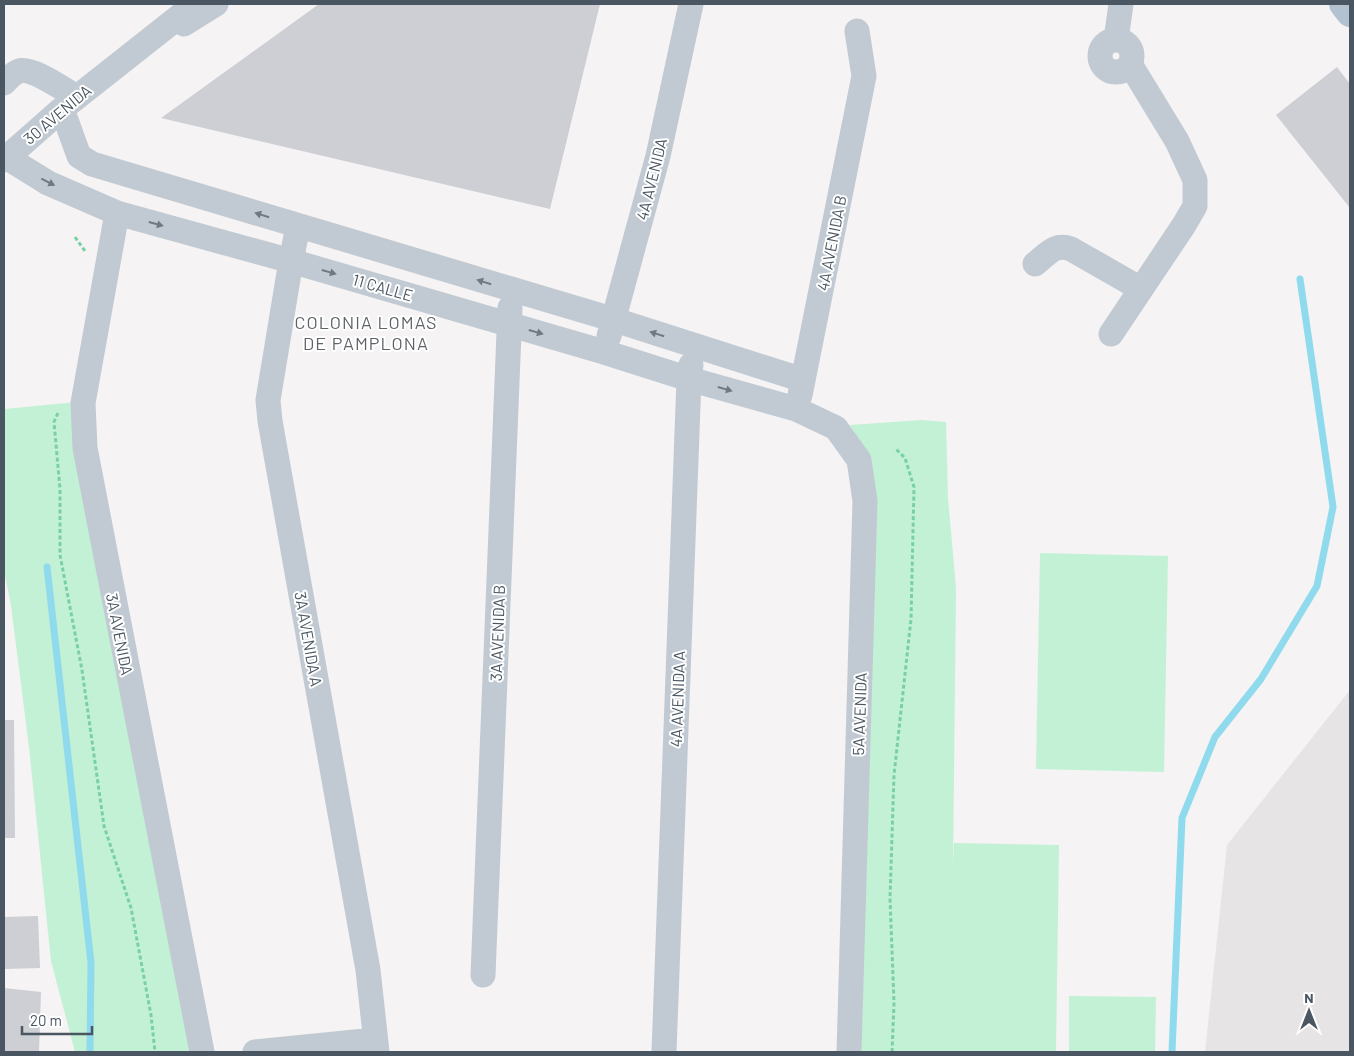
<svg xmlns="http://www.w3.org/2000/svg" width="1354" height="1056" font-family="Barlow,sans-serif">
	<rect width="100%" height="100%" fill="#f5f3f3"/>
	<!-- education -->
	<path fill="#e6e4e5" d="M1350,690V1052H1205L1227,845Z"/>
	<!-- green -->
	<path fill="#c3f1d5" d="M76,402L190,1052H75L51,961L29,747L11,606L4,570V413L5,409Z
		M922,420L946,422L948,498L956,588L953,868L954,843L1059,845L1056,1052H951V1037V1052H860L873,470L850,425Z
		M1040,553L1168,556L1164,772L1036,769Z
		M1069,996L1156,997L1155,1052H1069Z"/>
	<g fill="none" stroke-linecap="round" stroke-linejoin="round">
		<!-- stream -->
		<path stroke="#90daee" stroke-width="7" d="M47,567L91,963L90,1052
			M1172,1052L1182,818L1215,737L1261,679L1317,586L1333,507L1300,279"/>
	</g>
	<!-- building -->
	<path fill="#cdcfd5" d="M319,4H600L550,209L161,118Z
		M1337,67L1350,84V208L1276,115Z
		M4,720H14L15,838H4Z
		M38,916L40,968L4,969V917Z
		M4,988L41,992L39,1052H4Z"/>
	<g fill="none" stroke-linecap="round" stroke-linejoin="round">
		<!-- path -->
		<path stroke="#7ad0a6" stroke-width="3" stroke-dasharray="4 2.5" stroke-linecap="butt" d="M75,237L85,251
			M58,413L54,422L60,489V555L82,670L104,826L131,908L151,1015L155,1052
			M892,1052L894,1003L890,898L894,775L911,619L914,487L905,458L896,449"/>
		<!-- minor -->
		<path stroke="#c1cad2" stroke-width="25" d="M184,24L216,4
			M1116,40L1121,4
			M1100 56a16 16 0 1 1 32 0a16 16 0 1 1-32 0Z
			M4,83C8,79 13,73 19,71C33,67 64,90 77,97
			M62,109L79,156L92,164L615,320L803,380
			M6,157L48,183L117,213L291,261L604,352L689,379L796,409L836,428L859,460L865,501L849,1052
			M4,160L62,109L195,4
			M117,213L83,403L85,448L202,1052
			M298,226L291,261L268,400L270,421L368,970L377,1052
			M1035,264C1048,254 1054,243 1071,249L1141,289
			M1111,334L1184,225L1195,206V180L1177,141L1130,64
			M609,336L658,156L691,4
			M800,395L864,76L857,31
			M483,975L510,308
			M255,1052L375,1040
			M664,1052L689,379L691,365"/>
		<!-- major -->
		<path stroke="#b3c2d1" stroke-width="28" d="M1343,4L1350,13"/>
	</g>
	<!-- one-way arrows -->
	<defs><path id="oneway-solid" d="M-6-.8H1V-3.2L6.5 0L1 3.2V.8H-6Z" transform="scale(1.25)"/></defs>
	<g fill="#6e7983">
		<use href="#oneway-solid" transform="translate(48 182) rotate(27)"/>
		<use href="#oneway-solid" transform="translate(262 215) rotate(-163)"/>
		<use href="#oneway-solid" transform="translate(156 224) rotate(15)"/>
		<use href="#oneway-solid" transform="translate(329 272) rotate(16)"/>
		<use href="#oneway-solid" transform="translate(484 282) rotate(-163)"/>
		<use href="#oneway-solid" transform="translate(536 332) rotate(16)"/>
		<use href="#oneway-solid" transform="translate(657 334) rotate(-163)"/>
		<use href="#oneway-solid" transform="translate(725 389) rotate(16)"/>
	</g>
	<g text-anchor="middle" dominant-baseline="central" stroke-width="4" stroke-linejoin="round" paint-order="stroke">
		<!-- street labels -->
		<g font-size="16" fill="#4a5661" stroke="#fff">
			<text transform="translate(57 114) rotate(-40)">30 AVENIDA</text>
			<text transform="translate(651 179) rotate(-76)">4A AVENIDA</text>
			<text transform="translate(831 243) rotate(-79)">4A AVENIDA B</text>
			<text transform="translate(383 287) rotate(16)">11 CALLE</text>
			<text transform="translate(497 633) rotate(-88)">3A AVENIDA B</text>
			<text transform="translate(120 634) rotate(79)">3A AVENIDA</text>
			<text transform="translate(309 639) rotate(80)">3A AVENIDA A</text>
			<text transform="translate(677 699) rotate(-88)">4A AVENIDA A</text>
			<text transform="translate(859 714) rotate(-88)">5A AVENIDA</text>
		</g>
		<!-- neighbourhood labels -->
		<g font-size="18" letter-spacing="1" fill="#5f6368" stroke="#fff">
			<text x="366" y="322">COLONIA LOMAS<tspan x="366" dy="21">DE PAMPLONA</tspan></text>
		</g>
	</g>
	<!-- border -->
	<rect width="1354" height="1056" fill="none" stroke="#4a5661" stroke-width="10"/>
	<!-- north arrow -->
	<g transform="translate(1309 1011)" stroke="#ffffff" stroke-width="4" paint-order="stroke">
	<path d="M0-4L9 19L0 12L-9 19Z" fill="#4a5661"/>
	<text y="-8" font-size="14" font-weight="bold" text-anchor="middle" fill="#4a5661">N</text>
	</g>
	<!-- scale -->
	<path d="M22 1026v8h70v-8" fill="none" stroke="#4a5661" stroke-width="2.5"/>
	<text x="30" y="1026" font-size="15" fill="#4a5661" stroke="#ffffff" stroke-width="4" paint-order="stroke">20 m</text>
</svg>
